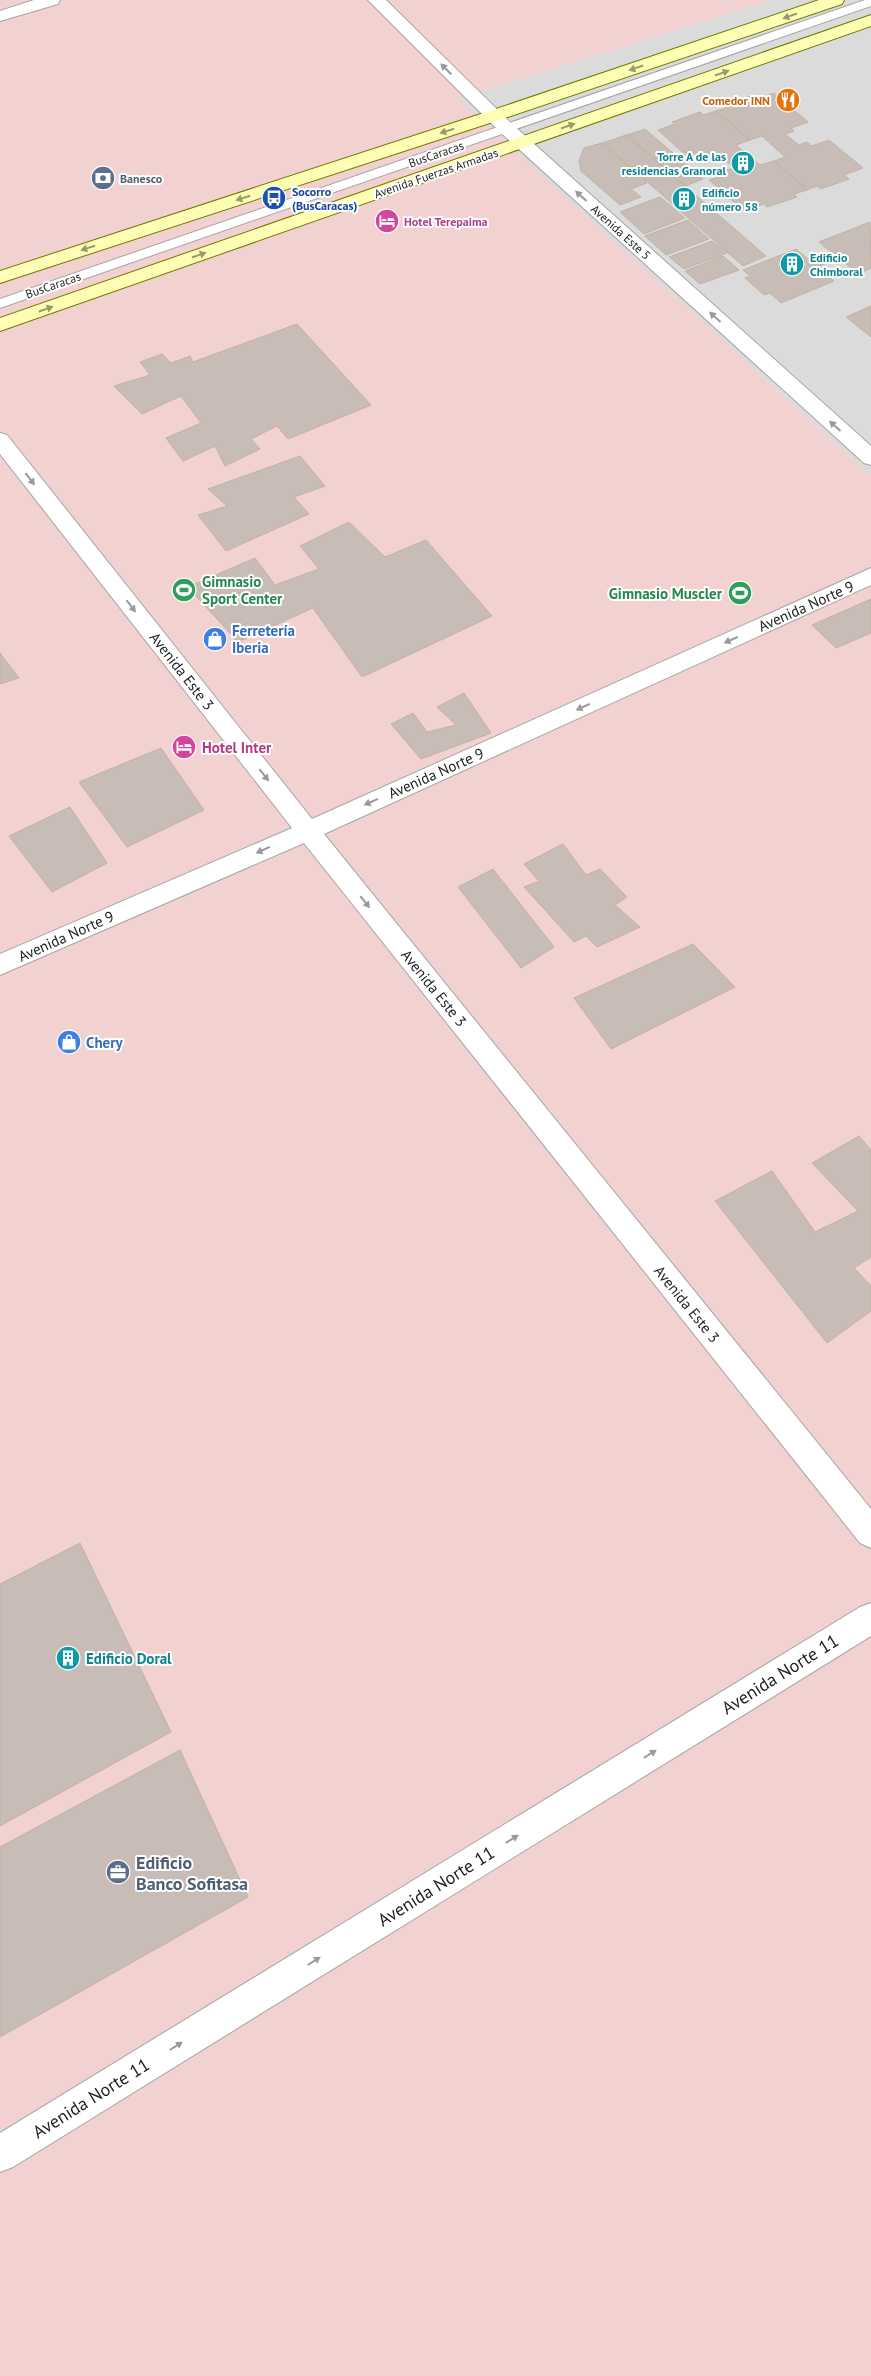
<svg xmlns="http://www.w3.org/2000/svg" width="871" height="2376" font-family="'PT Sans',sans-serif">
	<rect width="100%" height="100%" fill="#f0ebe3"/>
	<!-- residential -->
	<path fill="#dcdbdb" d="M771,0H871V476L457,99Z"/>
	<!-- commercial -->
	<path fill="#f2d1d1" d="M0,0H771L458,99L871,476V2376H0Z"/>
	<!-- building -->
	<path fill="#c8bdb6" stroke="#c3b1a4" d="M774,93L808,122L791,128L794,131L785,134L799,145L807,142L812,146L829,140L863,168L844,175L849,179L821,189L817,186L807,190L774,161L785,157L762,136L750,140L716,111L726,108L723,105L751,96L755,99Z
		M716,111L750,140L736,145L760,165L774,161L807,190L794,194L797,197L767,207L764,204L744,211L709,180L728,174L724,171L734,168L721,156L712,159L707,155L691,160L658,130L675,124L672,122L700,112L703,115Z
		M645,129L703,179L685,186L627,135Z
		M626,135L766,256L743,266L603,143Z
		M602,143L647,183L631,189L641,197L620,205L581,171L579,161L584,148Z
		M660,197L685,218L644,234L620,212Z
		M688,220L709,239L666,255L645,236Z
		M870,222L871,268L858,274L839,258L817,267L834,281L781,303L770,293L764,295L745,278L750,276L743,270L796,249L809,260L831,252L819,242Z
		M712,241L727,253L684,269L669,257Z
		M723,256L739,270L700,284L685,271Z
		M871,306V337L846,317Z
		M297,324L371,405L288,439L277,426L251,439L260,449L225,466L215,446L183,461L166,438L201,423L181,396L142,414L114,386L150,375L140,362L162,354L171,363L190,356L193,362Z
		M300,456L325,486L294,497L309,514L226,551L198,515L227,506L208,489Z
		M349,522L385,557L426,540L492,616L362,677L313,608L238,642L188,587L255,558L275,585L319,569L300,546Z
		M871,599V633L836,648L812,625Z
		M0,653L19,678L0,684Z
		M464,693L491,733L421,759L391,724L413,713L427,732L456,725L437,707Z
		M161,748L204,810L127,847L79,782Z
		M70,807L107,863L52,892L9,836Z
		M563,844L586,875L600,869L627,897L615,905L640,927L597,947L586,936L574,942L524,887L539,881L524,864Z
		M493,869L554,947L521,968L458,887Z
		M693,944L735,987L611,1049L574,998Z
		M859,1136L871,1150V1257L854,1268L871,1286V1311L827,1343L715,1201L772,1171L815,1232L858,1211L812,1163Z
		M80,1543L171,1732L0,1826V1584Z
		M180,1750L248,1897L0,2037V1847Z"/>
	<g fill="none" stroke-linecap="round" stroke-linejoin="round">
		<!-- service casing -->
		<g stroke="#a5a5a5" stroke-width="2">
			<path id="service" d="M865,0H871V6L0,308V299Z"/>
		</g>
		<!-- minor casing -->
		<g stroke="#a5a5a5" stroke-width="2">
			<path id="minor" d="M34,0H60L58,4L0,21V11Z
				M368,0H386L513,125L871,446V465L864,463L501,133Z
				M0,433L7,435L312,819L871,568V585L324,834L871,1509V1548L860,1543L304,843L0,975V954L292,828L0,454Z
				M871,1603V1636L13,2167L0,2172V2133L860,1607Z"/>
		</g>
		<!-- secondary casing -->
		<g stroke="#707a00" stroke-width="2">
			<path id="secondary" d="M819,0H844L842,4L499,120L0,283V271L487,112Z
				M871,15V26L0,331V318Z"/>
		</g>
		<!-- service -->
		<use href="#service" fill="#fff" fill-rule="evenodd"/>
		<!-- minor -->
		<use href="#minor" fill="#fff" fill-rule="evenodd"/>
		<!-- secondary -->
		<use href="#secondary" fill="#fdfeb3" fill-rule="evenodd"/>
	</g>
	<!-- one-way arrows -->
	<defs><path id="oneway-solid" d="M-6-.8H1V-3.2L6.5 0L1 3.2V.8H-6Z" transform="scale(1.25)"/></defs>
	<g fill="#999970">
		<use href="#oneway-solid" transform="translate(790 16) rotate(161)"/>
		<use href="#oneway-solid" transform="translate(636 68) rotate(161)"/>
		<use href="#oneway-solid" transform="translate(722 73) rotate(-19)"/>
		<use href="#oneway-solid" transform="translate(568 126) rotate(-19)"/>
		<use href="#oneway-solid" transform="translate(447 131) rotate(162)"/>
		<use href="#oneway-solid" transform="translate(243 198) rotate(162)"/>
		<use href="#oneway-solid" transform="translate(88 248) rotate(162)"/>
		<use href="#oneway-solid" transform="translate(199 255) rotate(-19)"/>
		<use href="#oneway-solid" transform="translate(46 309) rotate(-19)"/>
	</g>
	<g fill="#9a9a9a">
		<use href="#oneway-solid" transform="translate(446 69) rotate(-135)"/>
		<use href="#oneway-solid" transform="translate(581 196) rotate(-138)"/>
		<use href="#oneway-solid" transform="translate(715 317) rotate(-138)"/>
		<use href="#oneway-solid" transform="translate(835 426) rotate(-138)"/>
		<use href="#oneway-solid" transform="translate(30 479) rotate(52)"/>
		<use href="#oneway-solid" transform="translate(131 606) rotate(52)"/>
		<use href="#oneway-solid" transform="translate(731 640) rotate(156)"/>
		<use href="#oneway-solid" transform="translate(583 707) rotate(156)"/>
		<use href="#oneway-solid" transform="translate(264 775) rotate(52)"/>
		<use href="#oneway-solid" transform="translate(371 802) rotate(156)"/>
		<use href="#oneway-solid" transform="translate(263 850) rotate(156)"/>
		<use href="#oneway-solid" transform="translate(365 902) rotate(51)"/>
		<use href="#oneway-solid" transform="translate(650 1754) rotate(-32)"/>
		<use href="#oneway-solid" transform="translate(512 1839) rotate(-32)"/>
		<use href="#oneway-solid" transform="translate(314 1961) rotate(-32)"/>
		<use href="#oneway-solid" transform="translate(176 2046) rotate(-32)"/>
	</g>
	<!-- icons -->
	<defs>
		<g id="restaurant-disc" transform="scale(1.25)"><circle r="9.5" fill="#e8710a" stroke="#fff"/><path d="M-5-6h1v4h1v-4h1v4h1v-4h1v5L-1.5 .5V6h-2V.5L-5-1ZM5-6V6H3V1.5H1.5Q1.5-4 5-6Z" fill="#fff"/></g>
		<g id="building-disc" transform="scale(1.25)"><circle r="9.5" fill="#0f9aa8" stroke="#fff"/><path d="M-4-6H4V6H1V3H-1V6H-4ZM-2.5-4.3h1.7v1.8h-1.7ZM.8-4.3h1.7v1.8H.8ZM-2.5-1h1.7V.8h-1.7ZM.8-1h1.7V.8H.8Z" fill="#fff"/></g>
		<g id="bank-disc" transform="scale(1.25)"><circle r="9.5" fill="#5c6f8a" stroke="#fff"/><path d="M-6-4H6V4H-6ZM0-2.3a2.3 2.3 0 1 0 0 4.6a2.3 2.3 0 1 0 0-4.6Z" fill="#fff"/></g>
		<g id="bus-disc" transform="scale(1.25)"><circle r="9.5" fill="#1a4fb4" stroke="#fff"/><path d="M-5-6H5V4H4V6H2V4H-2V6H-4V4H-5ZM-3.5-4V0h7V-4ZM-3.5 1.2v1.5H-2V1.2ZM2 1.2v1.5H3.5V1.2Z" fill="#fff"/></g>
		<g id="hotel-disc" transform="scale(1.25)"><circle r="9.5" fill="#d1479c" stroke="#fff"/><path d="M-6-4.5h1.5V1H6V5H4.5V3h-9V5H-6ZM-4 0a1.8 1.8 0 1 1 3.6 0ZM.5 0V-2.5h3Q6-2.5 6 0Z" fill="#fff"/></g>
		<g id="stadium-disc" transform="scale(1.25)"><circle r="9.5" fill="#2e9e5b" stroke="#fff"/><path d="M0-5a6.5 5 0 1 0 0 10a6.5 5 0 1 0 0-10ZM-3.5-1.8h7v3.6h-7Z" fill="#fff"/></g>
		<g id="shop-disc" transform="scale(1.25)"><circle r="9.5" fill="#3f7fe0" stroke="#fff"/><path d="M-5-2.5h2.3a2.7 3.5 0 0 1 5.4 0H5L5.5 6h-11ZM-1.5-2.5h3a1.5 2.3 0 0 0-3 0Z" fill="#fff"/></g>
		<g id="office-disc" transform="scale(1.25)"><circle r="9.5" fill="#5c6f8a" stroke="#fff"/><path d="M-6-3h4V-5.5h4V-3h4V5H-6ZM-1-4.5V-3h2v-1.5ZM-6 0V1H6V0Z" fill="#fff"/></g>
	</defs>
	<g fill-rule="evenodd">
		<use href="#restaurant-disc" x="788" y="100"/>
		<use href="#building-disc" x="743" y="163"/>
		<use href="#bank-disc" x="103" y="178"/>
		<use href="#bus-disc" x="274" y="198"/>
		<use href="#building-disc" x="684" y="199"/>
		<use href="#hotel-disc" x="387" y="221"/>
		<use href="#building-disc" x="792" y="264"/>
		<use href="#stadium-disc" x="184" y="590"/>
		<use href="#stadium-disc" x="740" y="593"/>
		<use href="#shop-disc" x="215" y="639"/>
		<use href="#hotel-disc" x="184" y="747"/>
		<use href="#shop-disc" x="69" y="1042"/>
		<use href="#building-disc" x="68" y="1658"/>
		<use href="#office-disc" x="118" y="1872"/>
	</g>
	<g text-anchor="middle" dominant-baseline="central" stroke-width="4" stroke-linejoin="round" paint-order="stroke">
		<!-- far-food labels -->
		<g font-size="12" font-weight="bold" fill="#c56008" stroke="#fff" text-anchor="end">
			<text x="770" y="100">Comedor INN</text>
		</g>
		<!-- far-street labels -->
		<g font-size="12" fill="#1e1e1e" stroke="#fff">
			<text transform="translate(436 154) rotate(-19)">BusCaracas</text>
			<text transform="translate(436 173) rotate(-19)">Avenida Fuerzas Armadas</text>
			<text transform="translate(621 232) rotate(42)">Avenida Este 5</text>
			<text transform="translate(53 285) rotate(-19)">BusCaracas</text>
		</g>
		<!-- far-culture labels -->
		<g font-size="12" font-weight="bold" fill="#0d838f" stroke="#fff" text-anchor="start">
			<text x="726" y="156" text-anchor="end">Torre A de las<tspan x="726" dy="14">residencias Granoral</tspan></text>
			<text x="702" y="192">Edificio<tspan x="702" dy="14">número 58</tspan></text>
			<text x="810" y="257">Edificio<tspan x="810" dy="14">Chimboral</tspan></text>
		</g>
		<!-- far-service labels -->
		<g font-size="12" font-weight="bold" fill="#4e5e75" stroke="#fff" text-anchor="start">
			<text x="120" y="178">Banesco</text>
		</g>
		<!-- far-transit labels -->
		<g font-size="12" font-weight="bold" fill="#164399" stroke="#fff" text-anchor="start">
			<text x="292" y="191">Socorro<tspan x="292" dy="14">(BusCaracas)</tspan></text>
		</g>
		<!-- far-hotel labels -->
		<g font-size="12" font-weight="bold" fill="#b23c85" stroke="#fff" text-anchor="start">
			<text x="404" y="221">Hotel Terepaima</text>
		</g>
		<!-- leisure labels -->
		<g font-size="15" font-weight="bold" fill="#27864d" stroke="#fff" text-anchor="start">
			<text x="202" y="581">Gimnasio<tspan x="202" dy="17">Sport Center</tspan></text>
			<text x="722" y="593" text-anchor="end">Gimnasio Muscler</text>
		</g>
		<!-- street labels -->
		<g font-size="15" fill="#1e1e1e" stroke="#fff">
			<text transform="translate(806 606) rotate(-24)">Avenida Norte 9</text>
			<text transform="translate(182 671) rotate(52)">Avenida Este 3</text>
			<text transform="translate(436 773) rotate(-24)">Avenida Norte 9</text>
			<text transform="translate(66 936) rotate(-24)">Avenida Norte 9</text>
			<text transform="translate(434 988) rotate(51)">Avenida Este 3</text>
			<text transform="translate(687 1304) rotate(51)">Avenida Este 3</text>
		</g>
		<!-- shop labels -->
		<g font-size="15" font-weight="bold" fill="#366cbe" stroke="#fff" text-anchor="start">
			<text x="232" y="630">Ferretería<tspan x="232" dy="17">Iberia</tspan></text>
			<text x="86" y="1042">Chery</text>
		</g>
		<!-- hotel labels -->
		<g font-size="15" font-weight="bold" fill="#b23c85" stroke="#fff" text-anchor="start">
			<text x="202" y="747">Hotel Inter</text>
		</g>
		<!-- culture labels -->
		<g font-size="15" font-weight="bold" fill="#0d838f" stroke="#fff" text-anchor="start">
			<text x="86" y="1658">Edificio Doral</text>
		</g>
		<!-- near-street labels -->
		<g font-size="18" fill="#1e1e1e" stroke="#fff">
			<text transform="translate(780 1674) rotate(-32)">Avenida Norte 11</text>
			<text transform="translate(436 1886) rotate(-32)">Avenida Norte 11</text>
			<text transform="translate(91 2098) rotate(-32)">Avenida Norte 11</text>
		</g>
		<!-- near-service labels -->
		<g font-size="18" font-weight="bold" fill="#4e5e75" stroke="#fff" text-anchor="start">
			<text x="136" y="1862">Edificio<tspan x="136" dy="21">Banco Sofitasa</tspan></text>
		</g>
	</g>
</svg>
